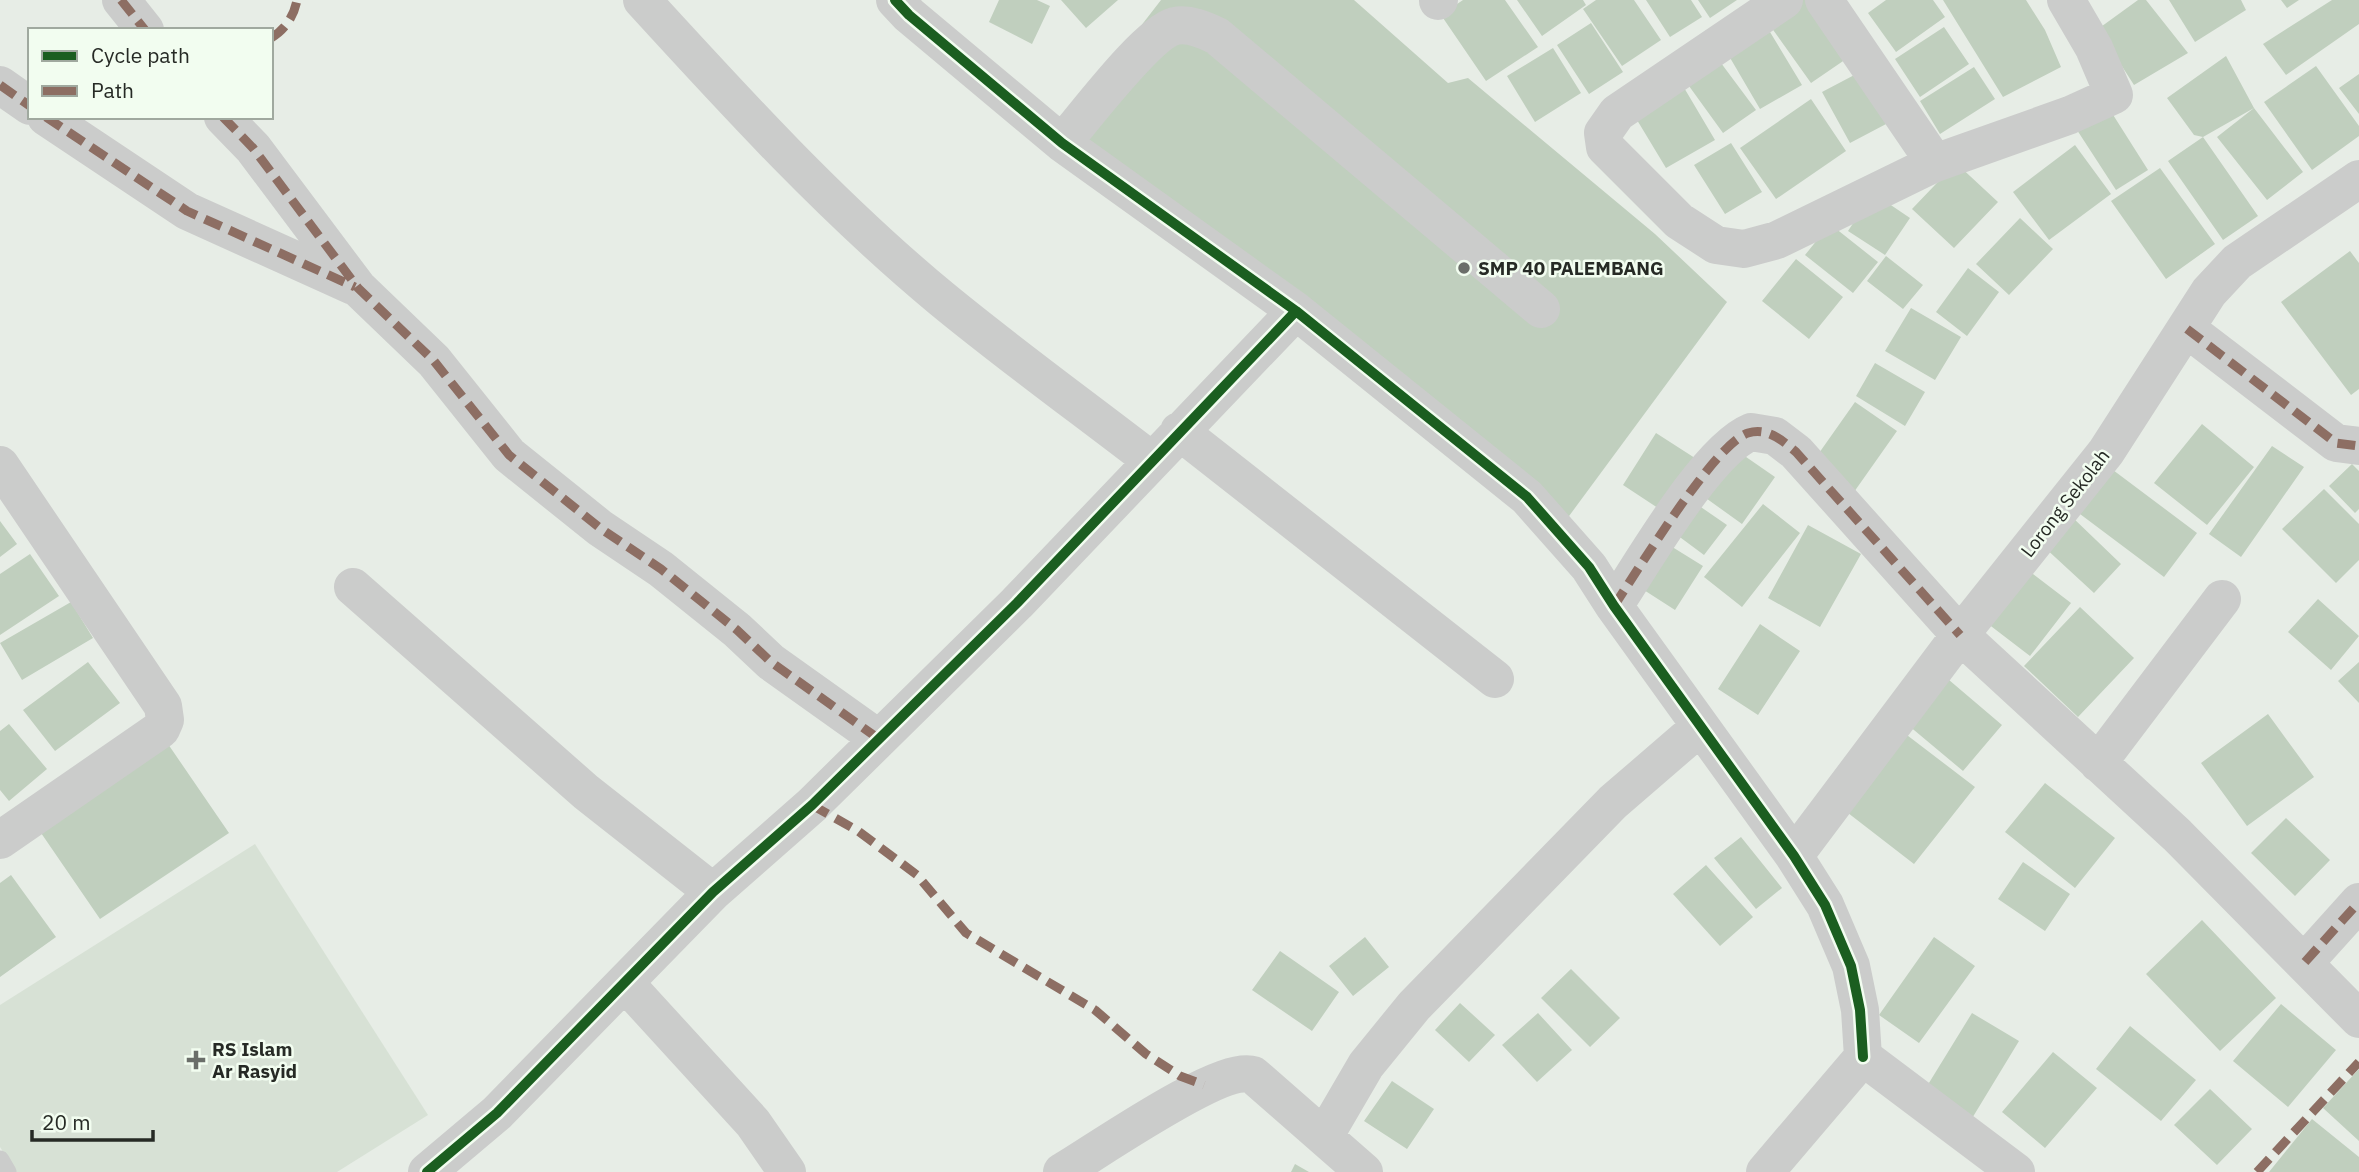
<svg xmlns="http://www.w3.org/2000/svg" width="2359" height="1172" font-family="'IBM Plex Sans',sans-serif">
	<rect width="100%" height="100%" fill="#e7ede6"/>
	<!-- built -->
	<path fill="#d7e1d5" d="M255,844L428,1115L337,1172H16L0,1147V1005Z"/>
	<!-- building -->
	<path fill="#c0cfbe" d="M999,0H1037L1050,6L1032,44L989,22Z
		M1061,0H1118L1086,28Z
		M1161,0H1354L1448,83L1468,78L1655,234L1727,302L1558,531L1055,137Z
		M1463,0H1505L1538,47L1486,81L1441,15Z
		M1517,0H1583L1586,5L1542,36Z
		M1596,0H1634L1661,40L1622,66L1583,9Z
		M1646,0H1691L1702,17L1670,37Z
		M1698,0H1737L1710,18Z
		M1795,0H1810L1849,57L1811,83L1766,20Z
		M1886,0H1933L1945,17L1896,52L1868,13Z
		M1943,0H2026L2045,30L2061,67L2003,97Z
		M2138,0H2146L2188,53L2134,85L2098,29Z
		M2169,0H2241L2246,10L2195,42Z
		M2281,0H2299L2287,8Z
		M2332,0H2359V24L2286,75L2263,44Z
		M1591,23L1623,72L1589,94L1557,45Z
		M1944,27L1969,64L1920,97L1895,59Z
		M1770,32L1802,85L1760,109L1729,56Z
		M1553,48L1581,93L1535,122L1507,76Z
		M2226,56L2254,108L2303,172L2267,200L2217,137L2254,108L2203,137L2194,135L2167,98Z
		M1721,63L1756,110L1723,133L1689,86Z
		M2316,66L2359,126V136L2312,170L2264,102Z
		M1974,67L1995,99L1940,134L1920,101Z
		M1860,72L1888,123L1850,143L1822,92Z
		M2359,74V114L2339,88Z
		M1683,86L1715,140L1666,168L1634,115Z
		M1811,99L1846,151L1776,199L1740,148Z
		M2110,110L2148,170L2116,190L2077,130Z
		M2203,137L2258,216L2223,240L2168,161Z
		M1731,143L1762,192L1725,214L1694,165Z
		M2075,145L2111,194L2049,240L2013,192Z
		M1956,163L1998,202L1954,248L1912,209Z
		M2160,168L2215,244L2166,279L2111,201Z
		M1873,193L1910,218L1885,255L1848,231Z
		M2020,218L2053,249L2009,295L1976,264Z
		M1830,224L1878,262L1853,293L1805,255Z
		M2350,251L2359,263V389L2351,395L2281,302Z
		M1886,256L1923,285L1903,309L1867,281Z
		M1796,259L1843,297L1809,339L1762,301Z
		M1968,268L1999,292L1967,336L1936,312Z
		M1911,308L1961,337L1935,380L1885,351Z
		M1875,363L1925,392L1905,426L1856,396Z
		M1855,402L1897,431L1854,492L1812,463Z
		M2202,424L2254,467L2207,525L2154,483Z
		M1656,433L1698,460L1664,512L1623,485Z
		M2272,446L2304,467L2241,557L2209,534Z
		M1736,450L1775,477L1742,524L1703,496Z
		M2352,464L2359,471V509L2355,513L2329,486Z
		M2109,467L2197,533L2164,577L2076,511Z
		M2324,489L2359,524V560L2336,583L2282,529Z
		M1695,503L1727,525L1704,555L1673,532Z
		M1763,504L1800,533L1742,607L1704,577Z
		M2071,516L2121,564L2094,593L2043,546Z
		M0,521L17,544L0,557Z
		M1808,525L1861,554L1820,627L1768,598Z
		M1661,540L1703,566L1675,610L1633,583Z
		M30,554L59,596L0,635V574Z
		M2024,567L2071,603L2030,656L1983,620Z
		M2318,599L2359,636L2331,670L2288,632Z
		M71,602L93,638L22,680L0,643Z
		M2080,607L2134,658L2078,717L2024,666Z
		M1760,624L1800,651L1758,715L1718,689Z
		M88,662L120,703L55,751L23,710Z
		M2359,662V703L2338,681Z
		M1942,674L2002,725L1963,771L1902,720Z
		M2268,714L2314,777L2247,826L2201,763Z
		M9,724L47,769L9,801L0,790V731Z
		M1899,729L1975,787L1914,864L1839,806Z
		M168,744L229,833L100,919L39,830Z
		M2045,783L2115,838L2075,888L2005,832Z
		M2286,818L2330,860L2295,896L2251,853Z
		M1741,837L1782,888L1756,909L1714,858Z
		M2023,862L2070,894L2045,931L1998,899Z
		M1706,865L1753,917L1720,946L1673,894Z
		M11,875L56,937L0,977V883Z
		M2202,920L2276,998L2220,1051L2146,974Z
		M1365,937L1389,967L1353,996L1329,966Z
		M1934,937L1975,966L1919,1043L1879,1015Z
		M1280,951L1339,992L1312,1031L1252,990Z
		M1571,969L1620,1018L1590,1047L1541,998Z
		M1460,1003L1495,1035L1469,1062L1435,1030Z
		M2281,1004L2336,1050L2288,1107L2233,1061Z
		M1538,1013L1572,1050L1537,1082L1502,1045Z
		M1972,1013L2019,1041L1971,1120L1924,1091Z
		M2130,1026L2196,1080L2161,1121L2096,1069Z
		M2053,1052L2097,1088L2045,1148L2002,1112Z
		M2359,1069V1141L2323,1108Z
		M1392,1081L1434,1109L1407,1149L1364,1121Z
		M2210,1089L2252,1129L2217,1165L2174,1125Z
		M2312,1119L2359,1157V1172H2269Z
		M1295,1164L1309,1172H1291Z"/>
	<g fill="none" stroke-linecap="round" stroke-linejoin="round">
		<!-- service -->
		<path stroke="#cbcccb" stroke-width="19" d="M0,1160L7,1172"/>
		<!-- minor -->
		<path stroke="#cbcccb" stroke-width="38" d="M121,0L145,30
			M642,0C737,104 833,209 942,299C1010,355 1082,407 1152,461
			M895,0L909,15L1062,143L1296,311L1527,497L1589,567L1614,606L1794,856L1825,905L1851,966L1860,1010L1863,1057
			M1784,0L1617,113L1603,133L1605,147L1679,221L1716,245L1744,249L1777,240L1935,163L2070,115L2114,95L2094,48L2066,0
			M1824,0L1935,163
			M1438,1L1439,0
			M0,85L30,106
			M46,117L187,211L353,286
			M223,117L253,148L358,288L434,361L509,455L600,528L661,569L737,630L771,662L879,739
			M1062,143C1084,118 1147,33 1175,26C1189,23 1205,30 1217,36L1541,309
			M2187,329L2336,443L2359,446
			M1179,431L1495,679
			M0,465L163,706L165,720L161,729L0,840
			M353,587L586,792L713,892
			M1614,606C1642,564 1707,450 1751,432L1775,436L1796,452L1960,635L2177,835L2359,1019
			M2098,763L2222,599
			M1794,856L1960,635L2106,452L2209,292L2237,262L2359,179
			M2305,962L2359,902
			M626,984L753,1123L787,1172
			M1324,1137L1366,1065L1414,1006L1613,802L1700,727
			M427,1172L497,1113L713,892L812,805L1017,603L1296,311
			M1062,1172C1096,1152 1221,1064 1253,1075L1364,1172
			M1765,1172L1863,1057L2016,1172"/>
		<!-- quiet -->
		<path stroke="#8d6e63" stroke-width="9" stroke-dasharray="18 9" stroke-linecap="butt" d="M121,0L145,30
			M271,38C285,30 294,16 297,0
			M0,85L30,106
			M46,117L187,211L355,287
			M223,117L253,148L358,288L434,361L509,455L600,528L661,569L737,630L771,662L879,739
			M2187,329L2336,443L2359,446
			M1614,606C1636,573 1715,443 1748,433C1767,427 1782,440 1796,452L1960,635
			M812,805L858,831L917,875L966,933L1095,1010L1146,1054L1180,1076L1204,1085
			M2305,962L2359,902
			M2257,1172L2359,1062"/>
		<!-- cycleway casing -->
		<g stroke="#f2fdf0" stroke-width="15">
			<path id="cycleway" d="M895,0L909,15L1062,143L1296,311L1527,497L1589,567L1614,606L1794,856L1825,905L1851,966L1860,1010L1863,1057
				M427,1172L497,1113L713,892L812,805L1017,603L1296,311"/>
		</g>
		<!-- cycleway -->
		<use href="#cycleway" stroke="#1b5e20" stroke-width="10"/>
	</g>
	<!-- markers -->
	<g fill="#6a6e69" stroke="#f2fdf0" stroke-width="2.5">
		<circle cx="1464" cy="268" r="7"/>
		<path d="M192.5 1049.5h7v7h7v7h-7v7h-7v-7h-7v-7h7z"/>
	</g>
	<g text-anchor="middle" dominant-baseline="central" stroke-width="5" stroke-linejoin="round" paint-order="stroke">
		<!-- poi labels -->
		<g font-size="19" font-weight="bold" fill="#262a25" stroke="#f2fdf0" text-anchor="start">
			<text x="1478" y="268">SMP 40 PALEMBANG</text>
			<text x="212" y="1049">RS Islam<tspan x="212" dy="22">Ar Rasyid</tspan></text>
		</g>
		<!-- street labels -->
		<g font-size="19" fill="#262a25" stroke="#f2fdf0">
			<text transform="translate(2065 503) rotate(-52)">Lorong Sekolah</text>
		</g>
	</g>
	<!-- legend -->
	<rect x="28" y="28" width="245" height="91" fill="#f2fdf0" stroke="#a0a99f" stroke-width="2"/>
	<rect x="42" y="51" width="35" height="10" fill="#1b5e20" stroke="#a0a99f" stroke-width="2"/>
	<text x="91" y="63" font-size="21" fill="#262a25">Cycle path</text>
	<rect x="42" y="86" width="35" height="10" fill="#8d6e63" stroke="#a0a99f" stroke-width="2"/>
	<text x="91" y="98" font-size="21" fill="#262a25">Path</text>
	<!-- scale -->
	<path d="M32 1130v10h121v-10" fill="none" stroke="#262a25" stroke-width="3.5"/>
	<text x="42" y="1130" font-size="21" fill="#262a25" stroke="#f2fdf0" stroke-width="5" paint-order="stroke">20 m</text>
</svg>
